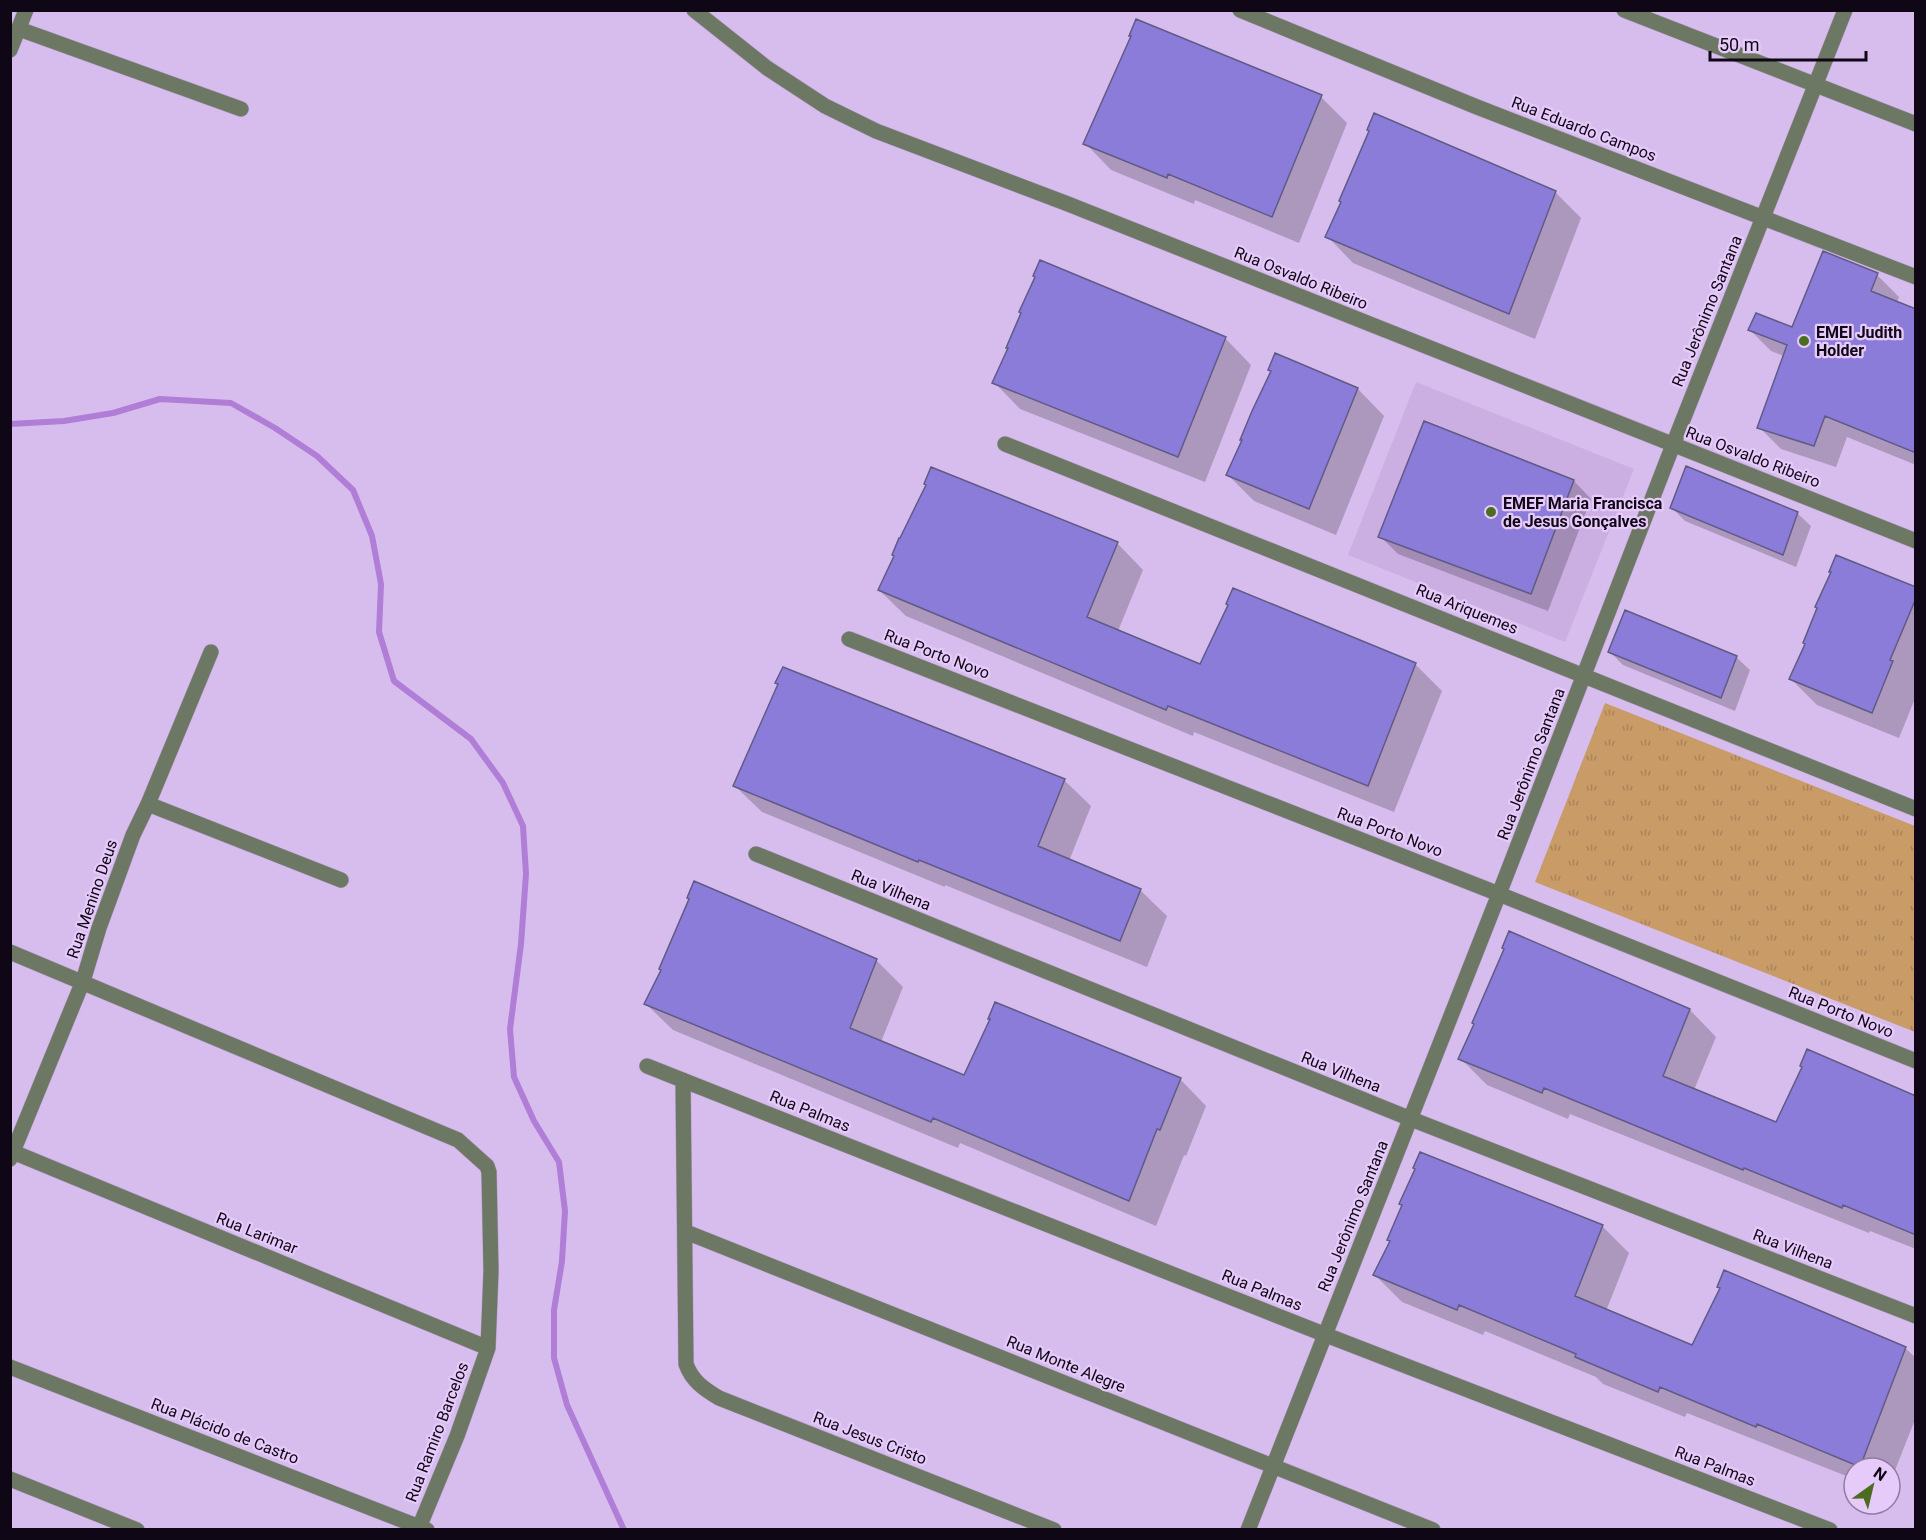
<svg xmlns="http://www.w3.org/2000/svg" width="1926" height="1540" font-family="Roboto,sans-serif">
	<defs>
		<pattern id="park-tufts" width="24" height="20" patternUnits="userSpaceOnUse" patternTransform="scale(1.5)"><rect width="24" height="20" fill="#c89b67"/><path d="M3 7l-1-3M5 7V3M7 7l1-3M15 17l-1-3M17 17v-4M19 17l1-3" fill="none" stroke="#ab8459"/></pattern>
	</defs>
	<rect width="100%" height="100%" fill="#d7bded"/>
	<!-- built -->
	<path fill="#cbaee2" d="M1416,382L1634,469L1565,642L1348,555Z"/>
	<!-- park -->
	<path fill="url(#park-tufts)" d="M1605,703L1915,826V1032L1535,882Z"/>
	<!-- shadow -->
	<path fill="#0003" d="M1132,37L1321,97L1347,123L1299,243L1195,200L1194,204L1111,170L1085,143Z
		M1555,192L1581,218L1535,339L1353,263L1327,236Z
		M1877,275L1899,297L1897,303L1916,311V465L1847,437L1836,467L1781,449L1759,427L1784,356L1771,351L1749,329L1793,328Z
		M1037,278L1225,338L1251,365L1205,482L1020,409L994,382L1010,349Z
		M1272,372L1358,389L1384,416L1336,535L1254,501L1228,475Z
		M1425,423L1574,481L1591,499L1548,611L1398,554L1380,536Z
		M1672,508L1797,513L1811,526L1796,567L1685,521Z
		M1117,543L1143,570L1118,631L1201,666L1415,664L1442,691L1394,812L1194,732L1193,736L906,616L879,590Z
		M1916,589V696L1899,738L1817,705L1790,678Z
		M1610,652L1736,657L1750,670L1735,711L1623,665Z
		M1064,780L1091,806L1069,861L1140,890L1167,916L1147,967L945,885V887L762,812L735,786Z
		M876,960L903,987L881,1042L964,1077L1180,1079L1206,1106L1186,1156L1184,1155L1156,1226L960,1143L958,1148L673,1030L646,1004Z
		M1690,1010L1716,1037L1694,1090L1776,1124L1916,1096V1249L1870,1231L1869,1233L1570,1114L1568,1119L1487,1085L1460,1058Z
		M1421,1154L1602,1226L1629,1253L1606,1311L1692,1347L1721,1289L1719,1287L1905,1348L1916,1358V1417L1890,1483V1468H1854V1479L1687,1413L1685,1417L1603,1384L1596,1377L1485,1331L1483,1335L1402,1302L1375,1275L1391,1241Z"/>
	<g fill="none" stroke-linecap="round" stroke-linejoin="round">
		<!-- stream -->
		<path stroke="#b07ed6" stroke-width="6" d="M10,424L64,421L113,413L160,399L231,403L275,428L317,456L353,490L372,536L381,584L379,632L394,681L471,739L503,783L523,826L526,874L521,944L510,1029L514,1077L534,1121L559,1162L565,1211L562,1261L554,1310V1358L567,1405L624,1530"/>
	</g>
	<!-- building -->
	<path fill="#8c7cd9" stroke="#605a87" stroke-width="1.5" d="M1136,19L1322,95L1272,217L1168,174L1167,178L1083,144L1131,36H1129Z
		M1374,113L1556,191L1509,314L1325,237L1341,202L1339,201L1369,131L1367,130Z
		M1823,251L1878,273L1871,291L1916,309V453L1825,416L1814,446L1757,428L1787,345L1748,330L1756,313L1792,327Z
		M1040,260L1226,337L1178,457L992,383L1008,348H1006L1021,313L1019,312L1035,277L1033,276Z
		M1275,353L1358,388L1309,509L1226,475L1242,440H1240L1252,411L1271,371L1268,370Z
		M1424,421L1574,480L1531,594L1378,537Z
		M1686,466L1798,512L1783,555L1670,508Z
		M931,467L1118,542L1087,617L1200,664L1228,605L1226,604L1233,588L1416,663L1368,786L1168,706L1166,710L878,590L894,556L892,555L899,538H900L926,485L924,484Z
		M1836,555L1916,587V598L1890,660L1893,661L1872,713L1789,679L1805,644L1803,643L1817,608L1815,607L1831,572H1829Z
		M1625,610L1737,656L1721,698L1608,652Z
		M783,667L1065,779L1038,846L1141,889L1120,941L919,860L918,862L733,786L778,684L775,683Z
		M694,881L877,959L850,1028L964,1075L990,1019H988L995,1002L1181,1078L1160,1130L1157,1129L1129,1201L933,1118L931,1122L644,1004L661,970L659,969L689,899L687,898Z
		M1509,931L1690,1009L1663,1076L1776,1122L1802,1067L1800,1066L1807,1049L1916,1096V1235L1843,1205L1842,1208L1744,1168L1743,1170L1544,1088L1542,1093L1458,1059L1474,1024L1472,1023L1504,949L1502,948Z
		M1420,1152L1603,1225L1575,1296L1692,1345L1720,1288L1717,1287L1724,1270L1906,1347L1860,1467L1757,1424L1756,1427L1660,1387L1658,1392L1575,1357L1576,1354L1459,1305L1457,1310L1373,1275L1390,1241L1387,1240L1402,1205L1399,1204L1415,1169L1413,1168Z"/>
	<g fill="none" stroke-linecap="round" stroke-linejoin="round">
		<!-- minor casing -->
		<g stroke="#b39cc6" stroke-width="16">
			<path id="minor" d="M694,10L767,68L825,106L876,131L1068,204L1916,541
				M1240,10L1477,107L1916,277
				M1624,10L1916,124
				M19,29L241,109
				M10,50L26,10
				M1005,444L1916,809
				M849,639L1499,894L1916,1061
				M148,804L341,880
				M756,854L1411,1119L1916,1316
				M10,952L458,1140L487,1166L489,1172L491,1271L488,1348L457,1436L418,1530
				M647,1066L1326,1335L1830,1530
				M683,1080L686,1364C692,1381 704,1389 719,1398L1054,1530
				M13,1152L488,1348
				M10,1159L83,981L99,928L133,835L148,804L211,652
				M686,1232L1433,1530
				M10,1367L427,1530
				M10,1479L137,1530
				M1248,1530L1499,894L1673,445L1845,10"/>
		</g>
		<!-- minor -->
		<use href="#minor" stroke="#6d7864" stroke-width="15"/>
	</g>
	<!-- markers -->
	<g fill="#4c6c22" stroke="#e5cafa" stroke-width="2">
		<circle cx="1804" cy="341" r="6"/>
		<circle cx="1491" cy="512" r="6"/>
	</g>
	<g text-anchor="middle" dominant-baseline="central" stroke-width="4.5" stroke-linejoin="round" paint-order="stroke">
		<!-- street labels -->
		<g font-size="16" fill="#100716" stroke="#e5cafa">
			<text transform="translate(1584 129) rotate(21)">Rua Eduardo Campos</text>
			<text transform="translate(1301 278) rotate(22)">Rua Osvaldo Ribeiro</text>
			<text transform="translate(1707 311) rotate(-68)">Rua Jerônimo Santana</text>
			<text transform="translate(1753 457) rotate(21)">Rua Osvaldo Ribeiro</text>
			<text transform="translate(1467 609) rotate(22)">Rua Ariquemes</text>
			<text transform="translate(937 654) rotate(21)">Rua Porto Novo</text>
			<text transform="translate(1531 764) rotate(-69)">Rua Jerônimo Santana</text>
			<text transform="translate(1390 832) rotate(21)">Rua Porto Novo</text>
			<text transform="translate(891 890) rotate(22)">Rua Vilhena</text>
			<text transform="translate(92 899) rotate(-71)">Rua Menino Deus</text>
			<text transform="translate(1841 1012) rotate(22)">Rua Porto Novo</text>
			<text transform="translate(1341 1072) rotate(22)">Rua Vilhena</text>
			<text transform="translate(810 1111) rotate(22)">Rua Palmas</text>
			<text transform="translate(1353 1216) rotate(-68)">Rua Jerônimo Santana</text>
			<text transform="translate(257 1233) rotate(22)">Rua Larimar</text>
			<text transform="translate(1793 1249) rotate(21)">Rua Vilhena</text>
			<text transform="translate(1262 1290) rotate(22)">Rua Palmas</text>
			<text transform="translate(1066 1364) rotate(22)">Rua Monte Alegre</text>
			<text transform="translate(225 1431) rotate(21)">Rua Plácido de Castro</text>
			<text transform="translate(437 1432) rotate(-69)">Rua Ramiro Barcelos</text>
			<text transform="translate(870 1438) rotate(21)">Rua Jesus Cristo</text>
			<text transform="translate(1715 1466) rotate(21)">Rua Palmas</text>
		</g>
		<!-- poi labels -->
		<g font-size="16" font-weight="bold" fill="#100716" stroke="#e5cafa" text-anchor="start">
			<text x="1816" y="332">EMEI Judith<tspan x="1816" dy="18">Holder</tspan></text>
			<text x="1503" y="503">EMEF Maria Francisca<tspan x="1503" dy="18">de Jesus Gonçalves</tspan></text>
		</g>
	</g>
	<!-- border -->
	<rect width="1926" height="1540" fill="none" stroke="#100716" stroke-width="24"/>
	<!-- north arrow -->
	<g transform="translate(1872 1486) rotate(34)"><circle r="28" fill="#e5cafa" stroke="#907c9f" stroke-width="1.5"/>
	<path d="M0-4.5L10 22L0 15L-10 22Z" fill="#4c6c22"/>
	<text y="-9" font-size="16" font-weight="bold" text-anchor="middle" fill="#100716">N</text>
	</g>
	<!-- scale -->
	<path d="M1710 51v9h156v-9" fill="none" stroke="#100716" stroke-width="3"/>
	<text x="1719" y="51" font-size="18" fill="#100716" stroke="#e5cafa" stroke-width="4.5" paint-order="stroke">50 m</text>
</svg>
